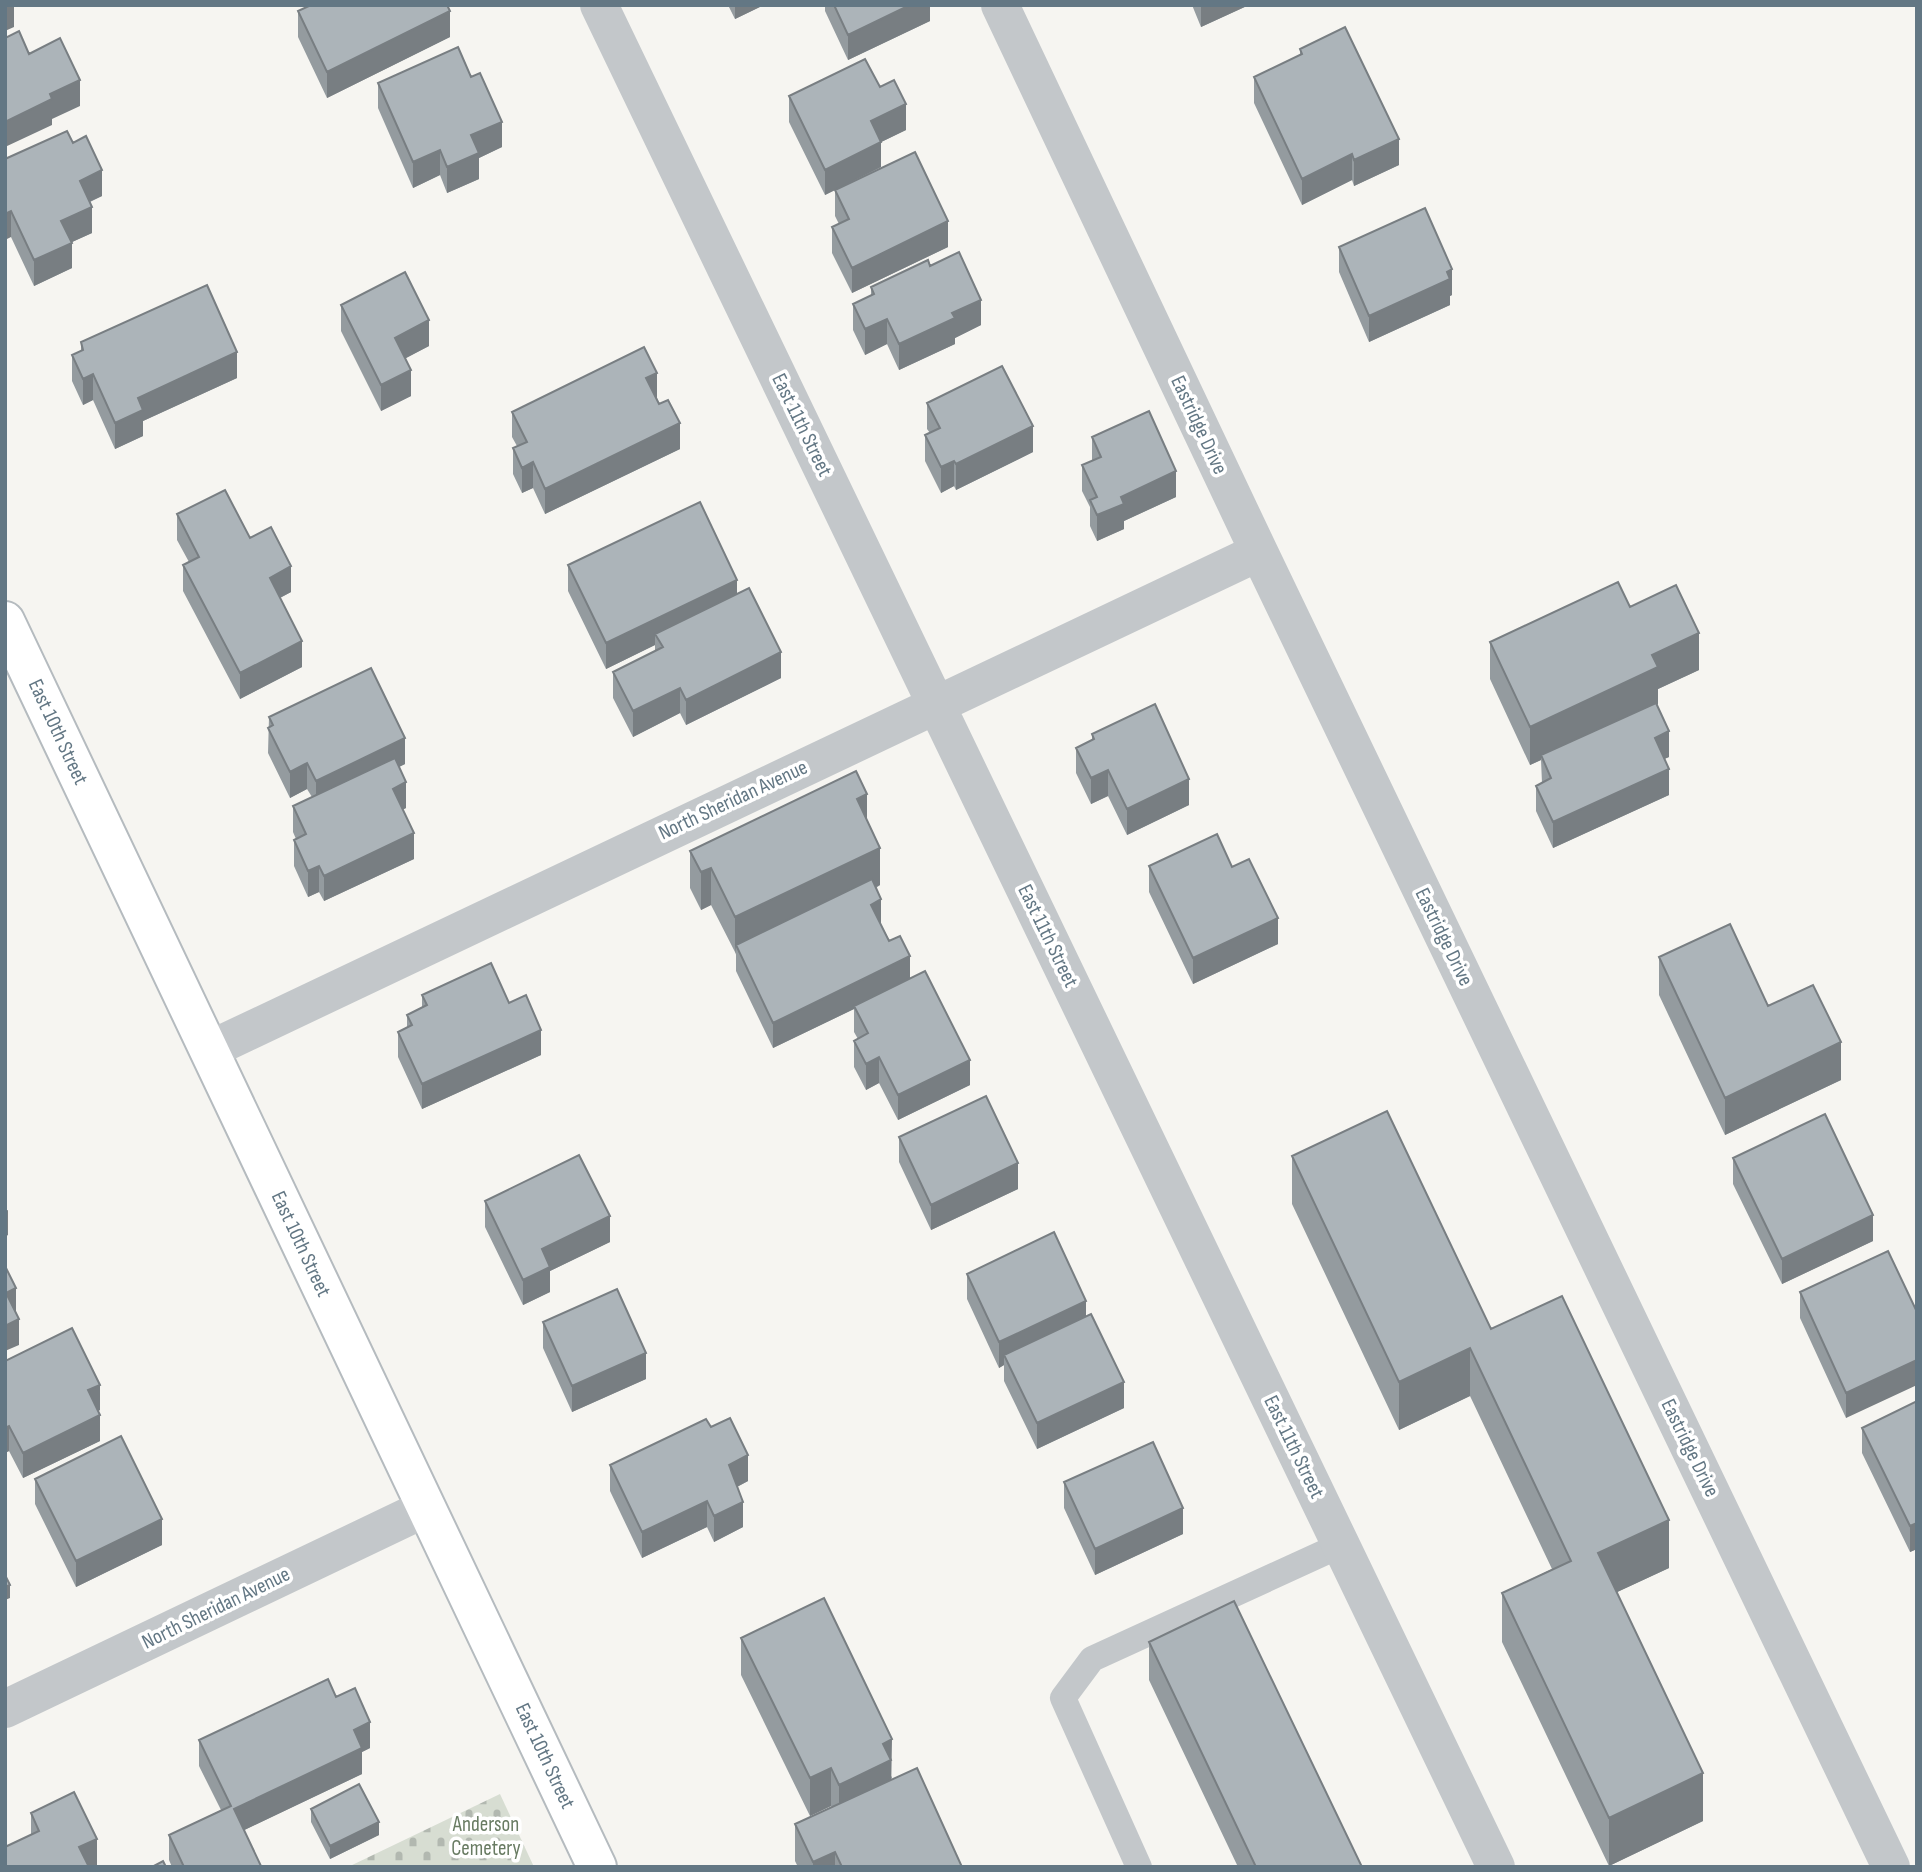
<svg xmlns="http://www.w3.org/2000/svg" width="1922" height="1872" font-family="'Sofia Sans Condensed',sans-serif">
	<defs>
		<pattern id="cemetery-stones" width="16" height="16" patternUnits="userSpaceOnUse" patternTransform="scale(1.75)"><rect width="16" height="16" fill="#d7ddd2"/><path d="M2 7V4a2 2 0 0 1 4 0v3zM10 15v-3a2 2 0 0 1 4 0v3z" fill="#b2b8b0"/></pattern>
	</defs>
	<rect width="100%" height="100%" fill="#f6f5f1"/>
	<!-- cemetery -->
	<path fill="url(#cemetery-stones)" d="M500,1794L534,1867H348Z"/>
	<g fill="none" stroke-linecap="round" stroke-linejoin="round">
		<!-- secondary casing -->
		<g stroke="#b5bbbf" stroke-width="42">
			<path id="secondary" d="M5,621L597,1867"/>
		</g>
		<!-- service -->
		<path stroke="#c3c7ca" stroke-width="26" d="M1139,1867L1063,1698L1092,1659L1341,1545"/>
		<!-- minor -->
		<path stroke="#c3c7ca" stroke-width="38" d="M599,5L1496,1867
			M1000,5L1259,552L1891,1867
			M209,1050L1259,552
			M5,1709L426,1508"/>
		<!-- secondary -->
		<use href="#secondary" stroke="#fff" stroke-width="38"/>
	</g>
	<!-- wall -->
	<path fill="#949b9f" d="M728,5H764L735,19Z
		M825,5H930V21L848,60L825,11Z
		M1192,5H1249L1201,27Z
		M298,11L450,37L327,98L298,37Z
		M1300,49L1399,165L1354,186L1352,180L1302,205L1254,103V77L1300,55Z
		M378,83L502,147L479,158V179L447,193L440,175L413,188L378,108Z
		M880,87L906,130L881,142V167L825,195L789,122V96Z
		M73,143L102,196L90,202L92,233L72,242V268L34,286L11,237L5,159Z
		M835,190L948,247L852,293L832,253V227L839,224L835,216Z
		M1339,247L1452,295L1450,296V305L1369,342L1339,272Z
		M930,266L981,325L955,338V344L899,370L887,344L865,355L853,330V304L871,296V287Z
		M341,305L429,346L405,358L411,396L381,411L341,331Z
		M81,342L237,378L143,421V436L115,449L93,400L83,405L72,381V355L81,351Z
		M657,398L680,449L545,514L533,488L522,493L513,474V448L517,446L512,437V412Z
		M927,403L1033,452L956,490L954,486L941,493L925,461V435L930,433L927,429Z
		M1092,437L1176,497L1124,521V529L1097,541L1090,526V507L1082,491V465L1092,461Z
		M177,514L250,538L291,592L280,598L302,667L240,699L183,591V565L189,562L177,540Z
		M568,565L737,594L781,678L686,725L680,713L633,737L613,698V672L655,651V645L606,669L568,591Z
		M1630,607L1699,670L1658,689V704L1657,705L1669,757L1664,759L1669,795L1553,848L1536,811V786L1542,783L1541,760L1530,765L1490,679V642Z
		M269,717L405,764L399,767L406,808L402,810L414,859L324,901L319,892L308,897L294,866V840L296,839L293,832V806L312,797L307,789L290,798L268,753Z
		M1092,734L1189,805L1127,835L1108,796L1091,804L1076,773V748L1092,741Z
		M867,821L880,885L876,888L881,925L970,1085L898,1120L879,1083L866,1090L854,1067V1041L858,1039L854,1032V1009L773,1048L736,971V954L711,905L701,910L690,888V851Z
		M1149,866L1232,867L1278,944L1193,984L1149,892Z
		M1659,957L1768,1006L1841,1080L1725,1135L1659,995Z
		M422,995L509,1003L541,1055L422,1109L398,1057V1032L407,1027V1015L422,1007Z
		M899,1137L1018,1189L931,1230L899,1162Z
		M1292,1156L1491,1329L1669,1568L1617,1592L1703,1821L1609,1866L1502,1642V1593L1552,1569L1470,1396L1399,1430L1292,1204Z
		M1733,1158L1873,1241L1782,1284L1733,1184Z
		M485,1201L610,1242L550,1271V1292L523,1305L485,1227Z
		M967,1274L1086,1317L1124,1408L1037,1449L1004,1381V1365L999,1368L967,1299Z
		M1800,1292L1917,1312L1846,1418L1800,1318Z
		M543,1322L646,1379L572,1412L543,1348Z
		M5,1361L100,1410L98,1411L100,1441L23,1478L9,1451L5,1453Z
		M1917,1401V1549L1910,1552L1862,1453V1428Z
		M711,1427L748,1481L737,1487L743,1527L714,1542L707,1527L642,1558L610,1491V1465Z
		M35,1479L162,1545L76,1587L35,1504Z
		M1064,1482L1183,1534L1095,1575L1064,1508Z
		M741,1638L892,1777L891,1780L962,1867H798L795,1861V1824L832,1807L831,1806L810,1816L741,1675Z
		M1149,1642L1362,1867H1238L1149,1680Z
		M336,1697L370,1748L362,1752V1774L244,1830L261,1867H172L169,1860V1835L221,1810L199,1766V1740Z
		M311,1809L379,1835L330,1859L311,1822Z
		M31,1813L97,1865L31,1835Z"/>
	<!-- shaded-wall -->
	<path fill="#787e82" d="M5,5H14V27L5,31Z
		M735,5H764L735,19Z
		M910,5H930V21L848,60V35Z
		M1201,5H1249L1201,27Z
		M450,11V37L327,98V72Z
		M80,80V106L52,119V125L5,147V122L50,94Z
		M906,104V130L871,147V121Z
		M502,122V147L479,158V179L447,193V167L471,135Z
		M1399,139V165L1354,186V160Z
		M881,142V167L825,195V170Z
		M440,150V175L413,188V162Z
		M1352,154V180L1302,205V179Z
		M102,170V196L80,206V181Z
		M92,207V233L61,247V221Z
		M11,211V237L5,240V214Z
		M948,221V247L852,293V268Z
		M72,243V268L34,286V260Z
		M1452,269V295L1450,296V305L1369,342V316Z
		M981,300V325L955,338V344L899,370V344L952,313Z
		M887,319V344L865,355V329Z
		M429,320V346L395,364V338Z
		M237,352V378L143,421V436L115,449V423L138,398Z
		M411,370V396L381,411V385Z
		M657,373V398L646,404V378Z
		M93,374V400L83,405V379Z
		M680,423V449L545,514V489Z
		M1033,426V452L956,490V464Z
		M954,461V486L941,493V467Z
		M533,462V488L522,493V468Z
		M1176,471V497L1124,521V529L1097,541V515L1121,497Z
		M291,566V592L270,603V578Z
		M737,580V606L655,634V645L606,669V643Z
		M1699,633V670L1658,689V704L1543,759L1541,755V760L1530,765V727L1652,655Z
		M302,641V667L240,699V673Z
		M781,652V678L686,725V700Z
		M680,688V713L633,737V711Z
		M1669,731V757L1655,763V738Z
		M405,738V764L316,807V781Z
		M307,763V789L290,798V772Z
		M1669,769V795L1553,848V822Z
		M1108,770V796L1091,804V778Z
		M1189,779V805L1127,835V809Z
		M406,782V808L393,814V789Z
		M867,794V832L857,799Z
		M414,833V859L324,901V876Z
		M880,848V885L739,953L736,945L735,955V917Z
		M319,866V892L308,897V871Z
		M711,868V905L701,910V872Z
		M881,899V925L871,905Z
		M1278,918V944L1193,984V958Z
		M910,956V982L854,1006V1009L773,1048V1023Z
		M541,1030V1055L422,1109V1084Z
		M1841,1042V1080L1725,1135V1098Z
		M879,1057V1083L866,1090V1064Z
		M970,1060V1085L898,1120V1095Z
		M1018,1163V1189L931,1230V1205Z
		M8,1210V1235L5,1237V1211Z
		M1873,1215V1241L1782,1284V1259Z
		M610,1216V1242L550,1271V1292L523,1305V1280L542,1249Z
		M16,1288V1314L6,1293Z
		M1086,1301V1326L1004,1355V1365L999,1368V1342Z
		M19,1319V1345L5,1351V1326Z
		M1470,1348V1396L1399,1430V1382Z
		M646,1353V1379L572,1412V1386Z
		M1917,1360V1385L1846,1418V1393Z
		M1124,1382V1408L1037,1449V1423Z
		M100,1385V1410L88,1416V1390Z
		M100,1415V1441L23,1478V1453Z
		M9,1426V1451L5,1453V1428Z
		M748,1455V1481L729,1491V1465Z
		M707,1501V1527L642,1558V1532Z
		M743,1502V1527L714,1542V1516Z
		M1183,1508V1534L1095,1575V1549Z
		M162,1519V1545L76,1587V1561Z
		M1669,1520V1568L1598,1601V1553Z
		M1917,1523V1549L1910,1552V1526Z
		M10,1585V1598L5,1600V1587Z
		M370,1722V1748L362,1752V1774L234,1835V1809L354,1730Z
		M892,1739L891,1797L839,1823V1785L883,1744Z
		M831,1768V1806L810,1816V1778Z
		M1703,1773V1821L1609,1866V1818Z
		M379,1822V1835L330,1859V1846Z
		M97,1839V1865L93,1867H79V1847Z
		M835,1852V1867H813V1862Z"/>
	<!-- building -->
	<path fill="#acb4b9" stroke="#787e82" stroke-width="2" d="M311,5H447L450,11L327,72L298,11Z
		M834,5H910L848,35Z
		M1345,27L1399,139L1354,160L1352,154L1302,179L1254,77L1302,54L1300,49Z
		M19,31L29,54L60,38L80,80L50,94L52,99L5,122V38Z
		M458,47L471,77L480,73L502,122L471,135L479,153L447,167L440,150L413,162L378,83Z
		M865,59L880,87L894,80L906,104L871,121L881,142L825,170L789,96Z
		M67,131L73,143L86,136L102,170L80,181L92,207L61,221L72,243L34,260L11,211L5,214V159Z
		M915,152L948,221L852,268L832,227L849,219L835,190Z
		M1425,208L1452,269L1447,272L1450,279L1369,316L1339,247Z
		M959,252L981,300L952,313L955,318L899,344L887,319L865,329L853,304L874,294L871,287L928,260L930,266Z
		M405,272L429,320L395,338L411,370L381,385L341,305Z
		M207,285L237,352L138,398L143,410L115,423L93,374L83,379L72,355L83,350L81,342Z
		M644,347L657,373L646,378L659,404L668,400L680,423L545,489L533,462L522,468L513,448L527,442L512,412Z
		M1002,366L1033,426L956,464L954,461L941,467L925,435L940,428L927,403Z
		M1149,411L1176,471L1121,497L1124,504L1097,515L1090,500L1097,497L1082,465L1101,457L1092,437Z
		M225,490L250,538L271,527L291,566L270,578L302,641L240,673L183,565L199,557L177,514Z
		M700,502L737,580L606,643L568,565Z
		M1618,582L1630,607L1676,585L1699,633L1652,655L1658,667L1530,727L1490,642Z
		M749,588L781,652L686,700L680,688L633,711L613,672L663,647L655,634Z
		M371,668L405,738L316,781L307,763L290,772L268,728L273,725L269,717Z
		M1656,703L1669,731L1655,738L1669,769L1553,822L1536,786L1551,778L1541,755Z
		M1155,704L1189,779L1127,809L1108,770L1091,778L1076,748L1094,739L1092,734Z
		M395,758L406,782L393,789L414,833L324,876L319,866L308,871L294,840L306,834L293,806Z
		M856,771L867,794L857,799L880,848L735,917L711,868L701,872L690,851Z
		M1217,834L1232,867L1249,859L1278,918L1193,958L1149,866Z
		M872,879L881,899L871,905L889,941L900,936L910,956L773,1023L736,945Z
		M1730,924L1768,1006L1813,985L1841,1042L1725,1098L1659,957Z
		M491,963L509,1003L526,995L541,1030L422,1084L398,1032L412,1025L407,1015L427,1005L422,995Z
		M925,971L970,1060L898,1095L879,1057L866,1064L854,1041L868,1033L854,1006Z
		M986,1096L1018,1163L931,1205L899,1137Z
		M1387,1111L1491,1329L1562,1296L1669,1520L1598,1553L1703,1773L1609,1818L1502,1593L1571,1561L1470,1348L1399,1382L1292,1156Z
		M1825,1114L1873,1215L1782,1259L1733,1158Z
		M579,1155L610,1216L542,1249L550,1267L523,1280L485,1201Z
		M1054,1232L1086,1301L999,1342L967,1274Z
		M1888,1251L1917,1312V1360L1846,1393L1800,1292Z
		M5,1266L16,1288L6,1293L19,1319L5,1326Z
		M617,1289L646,1353L572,1386L543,1322Z
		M1091,1314L1124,1382L1037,1423L1004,1355Z
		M72,1328L100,1385L88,1390L100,1415L23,1453L9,1426L5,1428V1361Z
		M1917,1401V1523L1910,1526L1862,1428Z
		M730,1418L748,1455L729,1465L743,1502L714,1516L707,1501L642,1532L610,1465L706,1419L711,1427Z
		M121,1436L162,1519L76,1561L35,1479Z
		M1153,1442L1183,1508L1095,1549L1064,1482Z
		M5,1575L10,1585L5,1587Z
		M824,1598L892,1739L883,1744L891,1760L839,1785L831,1768L810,1778L741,1638Z
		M1234,1601L1362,1867H1256L1149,1642Z
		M328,1679L336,1697L355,1688L370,1722L354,1730L362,1748L234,1809L261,1866L259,1867H184L169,1835L231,1806L199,1740Z
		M917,1768L962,1867H842L835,1852L813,1862L795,1824Z
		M359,1784L379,1822L330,1846L311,1809Z
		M74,1792L97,1839L79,1847L89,1867H5V1847L39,1831L31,1813Z
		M163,1861L166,1867H152Z"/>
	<g text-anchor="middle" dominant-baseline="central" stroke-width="7" stroke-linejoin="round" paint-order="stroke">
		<!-- street labels -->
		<g font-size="21" fill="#637784" stroke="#fff">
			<text transform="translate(802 425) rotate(64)">East 11th Street</text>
			<text transform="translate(1199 425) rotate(65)">Eastridge Drive</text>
			<text transform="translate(58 732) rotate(65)">East 10th Street</text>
			<text transform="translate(733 800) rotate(-25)">North Sheridan Avenue</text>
			<text transform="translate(1048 936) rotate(64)">East 11th Street</text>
			<text transform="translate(1444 937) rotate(64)">Eastridge Drive</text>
			<text transform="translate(301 1244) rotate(65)">East 10th Street</text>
			<text transform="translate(1294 1447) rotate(64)">East 11th Street</text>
			<text transform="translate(1690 1448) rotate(64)">Eastridge Drive</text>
			<text transform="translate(216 1608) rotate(-26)">North Sheridan Avenue</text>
			<text transform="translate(545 1756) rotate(65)">East 10th Street</text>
		</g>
		<!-- park labels -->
		<g font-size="21" fill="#687b62" stroke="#fff">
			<text x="486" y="1824">Anderson<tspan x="486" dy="24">Cemetery</tspan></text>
		</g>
	</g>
	<!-- border -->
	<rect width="1922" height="1872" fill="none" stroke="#637784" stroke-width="14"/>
</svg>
